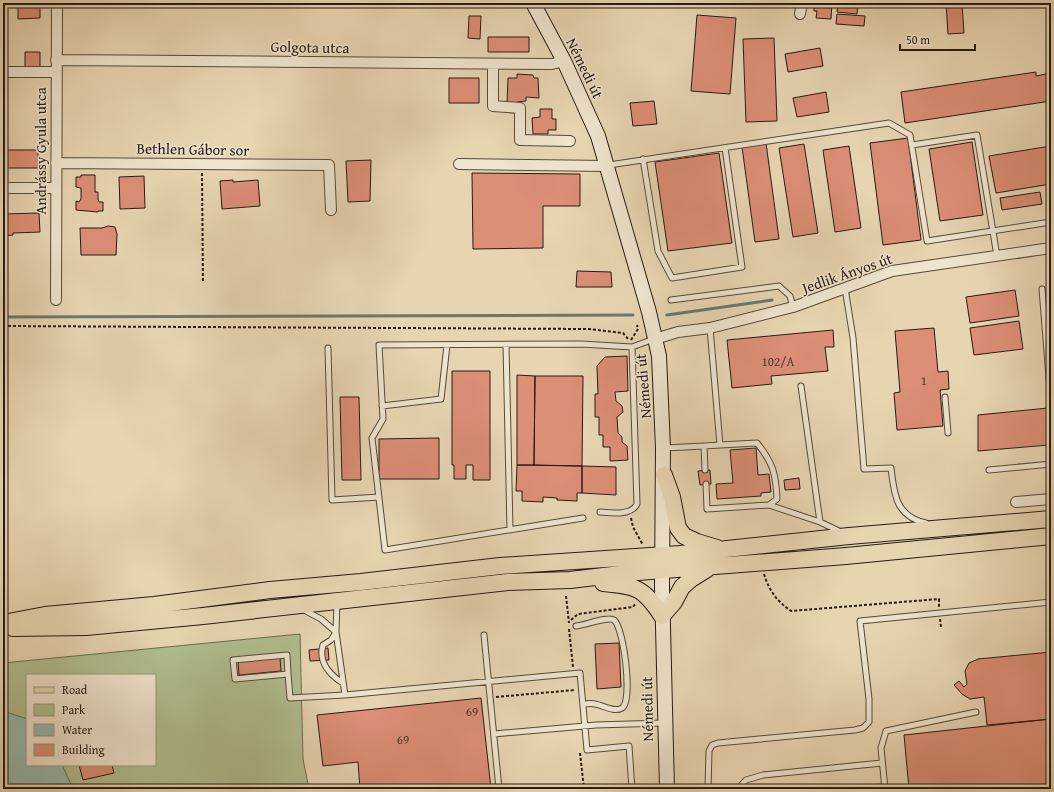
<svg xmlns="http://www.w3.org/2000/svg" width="1054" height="792" font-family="'Gentium Book Plus',serif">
	<rect width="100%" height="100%" fill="#e7d5b2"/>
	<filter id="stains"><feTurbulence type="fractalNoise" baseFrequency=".005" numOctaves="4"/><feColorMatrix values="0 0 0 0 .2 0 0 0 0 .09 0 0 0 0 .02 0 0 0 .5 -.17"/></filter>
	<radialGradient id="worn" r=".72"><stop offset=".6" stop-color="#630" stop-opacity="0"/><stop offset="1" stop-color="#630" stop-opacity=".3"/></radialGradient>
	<!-- green -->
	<path fill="#b0be90" stroke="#6b6c51" d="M300,634L303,759L309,789H73L62,765H155V675H27V719L3,711V663Z"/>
	<!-- water -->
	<path fill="#97b8af" stroke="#6a7970" d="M3,711L27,719V765H62L73,789H3Z"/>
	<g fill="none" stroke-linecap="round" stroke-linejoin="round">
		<!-- stream -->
		<path stroke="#6a7970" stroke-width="3" d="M667,315L772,300
			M3,317L633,315"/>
	</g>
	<!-- building -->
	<path fill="#dc8e77" stroke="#261b12" d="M18,3H40V18L18,19Z
		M814,3H832L831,19L816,18L817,11H814Z
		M838,3H858L857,14L837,12Z
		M946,3H976L962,4L964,33L948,34Z
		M1048,3H1051V23H1049Z
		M837,14L865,16L864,26L836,24Z
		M697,15L736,18L730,94L691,91Z
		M469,16H481L480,39L468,38Z
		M488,37H529V52H488Z
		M774,38L777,121L746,122L743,39Z
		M820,48L823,66L788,72L785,54Z
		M25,52H40V67H25Z
		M1036,72V76L1051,73V101L905,123L901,92Z
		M517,74L533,75L534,78H538L539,98L526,97V101L517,102L516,105L507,104L508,78H517Z
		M449,78H479V103H449Z
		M826,92L829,112L797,117L793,98Z
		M654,101L657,124L633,126L630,103Z
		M540,109H552V119H556V130H548V134H533L532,118L540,117Z
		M908,138L921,240L883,245L870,143Z
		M972,142L983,215L940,221L929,149Z
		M766,143L779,239L755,242L742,147Z
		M804,144L818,233L793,237L779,148Z
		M849,146L861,228L835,232L823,150Z
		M1051,146V184L996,193L989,156Z
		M3,150H38V168H3Z
		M719,153L732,243L668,251L655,162Z
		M371,160L370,201L348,202L346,161Z
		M472,173L580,174V206H543V248L473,249Z
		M81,175H95V192H98V199L99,202H103V211H98V212L76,210V201L79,202L81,199V188L76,187V177H81Z
		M144,176L145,208L120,209L119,177Z
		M233,180V182L258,180L260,206L222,209L220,181Z
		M1040,192L1042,204L1002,210L1000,198Z
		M39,213L40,232L13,233V235L3,236V214Z
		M108,226L115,227L117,234L116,255H81L80,228H102Z
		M577,271L611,272L612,287H576Z
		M1015,290L1019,316L970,323L966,297Z
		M1019,321L1023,349L974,355L970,328Z
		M934,328L938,372L948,371L949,389L940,390L943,426L897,430L894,393L900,392L895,331Z
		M833,330L834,347H825L828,371L771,376L772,384L732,388L727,340Z
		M627,356L628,391L615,392L616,401L622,406L623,412L617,417L618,433L622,437V442L627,446L628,460L610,461V447H603V435H599V417H595V394H598L597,366L605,357Z
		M452,371H490V480H473V465H466V479H454V465H452Z
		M517,375L535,376L534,465H517Z
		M535,376H583L582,466L534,465Z
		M340,397H359L361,480H342Z
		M1048,408L1049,445L978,451V415Z
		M439,438V479H379V439Z
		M756,448L758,475L769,474L771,492L761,493V496L717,499L716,484L733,483L730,450Z
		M517,465L582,466V493H577V501L557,500V498L543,497V502L522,501V491H516Z
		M582,466L616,467V495L582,493Z
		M710,470L711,484L700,485L698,471Z
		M799,478L800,489L785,490L784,480Z
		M619,643L621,687L597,689L595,644Z
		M328,648L329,660L310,661L309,650Z
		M1051,652V719L987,725L984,697L970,699L962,694L954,685L959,681L964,687L967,684L965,671L969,663L978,659Z
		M280,658L281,671L239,675L238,661Z
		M481,698L491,789H360L358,762L323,766L317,715Z
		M1051,719V789H909L904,735Z
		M79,765H112L114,773L83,780Z"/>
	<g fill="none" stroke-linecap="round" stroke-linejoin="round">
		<!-- service casing -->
		<g stroke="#564a3a" stroke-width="7">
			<path id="service" d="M912,145L977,135L997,256
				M643,159L658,251L672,278L742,267L725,148
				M609,165L889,123L910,135L927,241L1051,222
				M845,288L853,338L864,469L891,468C894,494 896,517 926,523
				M1042,289L1051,402
				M671,300L779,286L790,296L793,307
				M506,345L510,530
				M328,348L332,500L379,497
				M801,386L820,522L841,532
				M945,397L948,433
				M382,406L441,399L447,345
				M665,448L704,446
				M705,470L704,446L720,445
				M989,470L1051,464
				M706,484L707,509L769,505L777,499C776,474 773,463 757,443L720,445L710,328
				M769,505L820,522
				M600,512C611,513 631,516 637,504L632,347L654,339
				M583,518L385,550L372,438L383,419L379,345L581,344L632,347
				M337,603L336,632L345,695L580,673L587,750L629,746L632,789
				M304,610L321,619L336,632
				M576,626C585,625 609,616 614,620C624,628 633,701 622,708C614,713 603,705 595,704C591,703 587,704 583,704
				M336,632L331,640L323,645C318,662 330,675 343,683
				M484,635L499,789
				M288,674L287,655L233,660L235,679L288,674L290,698L345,695
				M494,734L596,725L664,723
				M708,789L709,751L712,745L718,743L855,730L863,728L869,722V699L860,621L1051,602
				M738,789L746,780L763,775L882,763
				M844,789L885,787
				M885,789L881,748L886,731L976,712"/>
		</g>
		<!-- minor casing -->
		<g stroke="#564a3a" stroke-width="12">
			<path id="minor" d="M800,14L802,3
				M56,60L552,64L564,61
				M493,64V106L520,108V140L570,141
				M3,72H55
				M56,163L329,165L331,210
				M459,164L607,166
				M3,188H55
				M56,300L57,3
				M655,339L678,332L710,328L793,307L892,271L1051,248
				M1016,502L1051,499"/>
		</g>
		<!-- secondary casing -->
		<g stroke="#261b12" stroke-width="16">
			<path id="secondary" d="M533,3L564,61L598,136L649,312L659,356L663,448L662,586L667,789"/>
		</g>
		<!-- primary casing -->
		<g stroke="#261b12" stroke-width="18">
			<path id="primary" d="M664,475L672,497L678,528L684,536L697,542L717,548
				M603,583C636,586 643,587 662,616L674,602L682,587L691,579L707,569
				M3,623L45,615L154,605L270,590L361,582L500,566L680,554L849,536L1051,519
				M13,628L86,627L203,616L508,582L570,580L638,572L846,556L1051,536"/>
		</g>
		<!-- path -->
		<path stroke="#261b12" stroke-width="2" stroke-dasharray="3 2" stroke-linecap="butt" d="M202,173L203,283
			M3,326L589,329L623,333L628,339
			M631,340L638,329L637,325
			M631,518L633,527L643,545
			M764,574C769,591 777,601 791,611L939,599V607
			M566,596L569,623
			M940,619L941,627
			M571,620L578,614L633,607L636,603
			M569,629L573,667
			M496,697L575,690
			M580,753L584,789"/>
		<!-- service -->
		<use href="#service" stroke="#efe4cd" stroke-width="5"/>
		<!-- minor -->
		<use href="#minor" stroke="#efe4cd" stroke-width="10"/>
		<!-- secondary -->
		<use href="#secondary" stroke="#efe4cd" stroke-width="14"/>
		<!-- primary -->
		<use href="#primary" stroke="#e7d5b2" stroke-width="16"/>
	</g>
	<g text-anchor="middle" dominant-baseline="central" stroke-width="3" stroke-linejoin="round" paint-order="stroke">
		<!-- number labels -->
		<g font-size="13" fill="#54382b">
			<text x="778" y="361">102/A</text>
			<text x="924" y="380">1</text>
			<text x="472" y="711">69</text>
			<text x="403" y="739">69</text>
		</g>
		<!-- street labels -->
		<g font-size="15" fill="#261b12" stroke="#efe4cd">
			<text transform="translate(310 47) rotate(1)">Golgota utca</text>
			<text transform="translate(585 68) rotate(64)">Némedi út</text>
			<text transform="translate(193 149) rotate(1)">Bethlen Gábor sor</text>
			<text transform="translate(40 151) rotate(-90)">Andrássy Gyula utca</text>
			<text transform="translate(847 273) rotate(-19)">Jedlik Ányos út</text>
			<text transform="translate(643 386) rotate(-95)">Némedi út</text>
			<text transform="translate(647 709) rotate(-91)">Némedi út</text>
		</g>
	</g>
	<!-- margin -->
	<rect width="1054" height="792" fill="none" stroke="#e7d5b2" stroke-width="16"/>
	<rect x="4" y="4" width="1046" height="784" fill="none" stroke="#261b12" stroke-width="2"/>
	<rect x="8" y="8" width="1038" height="776" fill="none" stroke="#261b12"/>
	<!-- legend -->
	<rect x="26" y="674" width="130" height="92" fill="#efe4cd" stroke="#9f9482"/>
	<rect x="34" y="687" width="20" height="6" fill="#e7d5b2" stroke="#9f9482"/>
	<text x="62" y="694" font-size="12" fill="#261b12">Road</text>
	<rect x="34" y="704" width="20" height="12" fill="#b0be90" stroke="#9f9482"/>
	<text x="62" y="714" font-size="12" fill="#261b12">Park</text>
	<rect x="34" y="724" width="20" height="12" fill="#97b8af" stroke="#9f9482"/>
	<text x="62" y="734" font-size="12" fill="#261b12">Water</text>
	<rect x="34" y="744" width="20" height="12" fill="#dc8e77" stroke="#9f9482"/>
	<text x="62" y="754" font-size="12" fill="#261b12">Building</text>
	<!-- scale -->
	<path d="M900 44v6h75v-6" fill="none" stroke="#261b12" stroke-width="2"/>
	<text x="906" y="44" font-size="12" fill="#261b12" stroke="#efe4cd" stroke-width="3" paint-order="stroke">50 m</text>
	<rect width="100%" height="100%" filter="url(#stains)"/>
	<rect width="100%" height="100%" fill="url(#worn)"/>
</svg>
